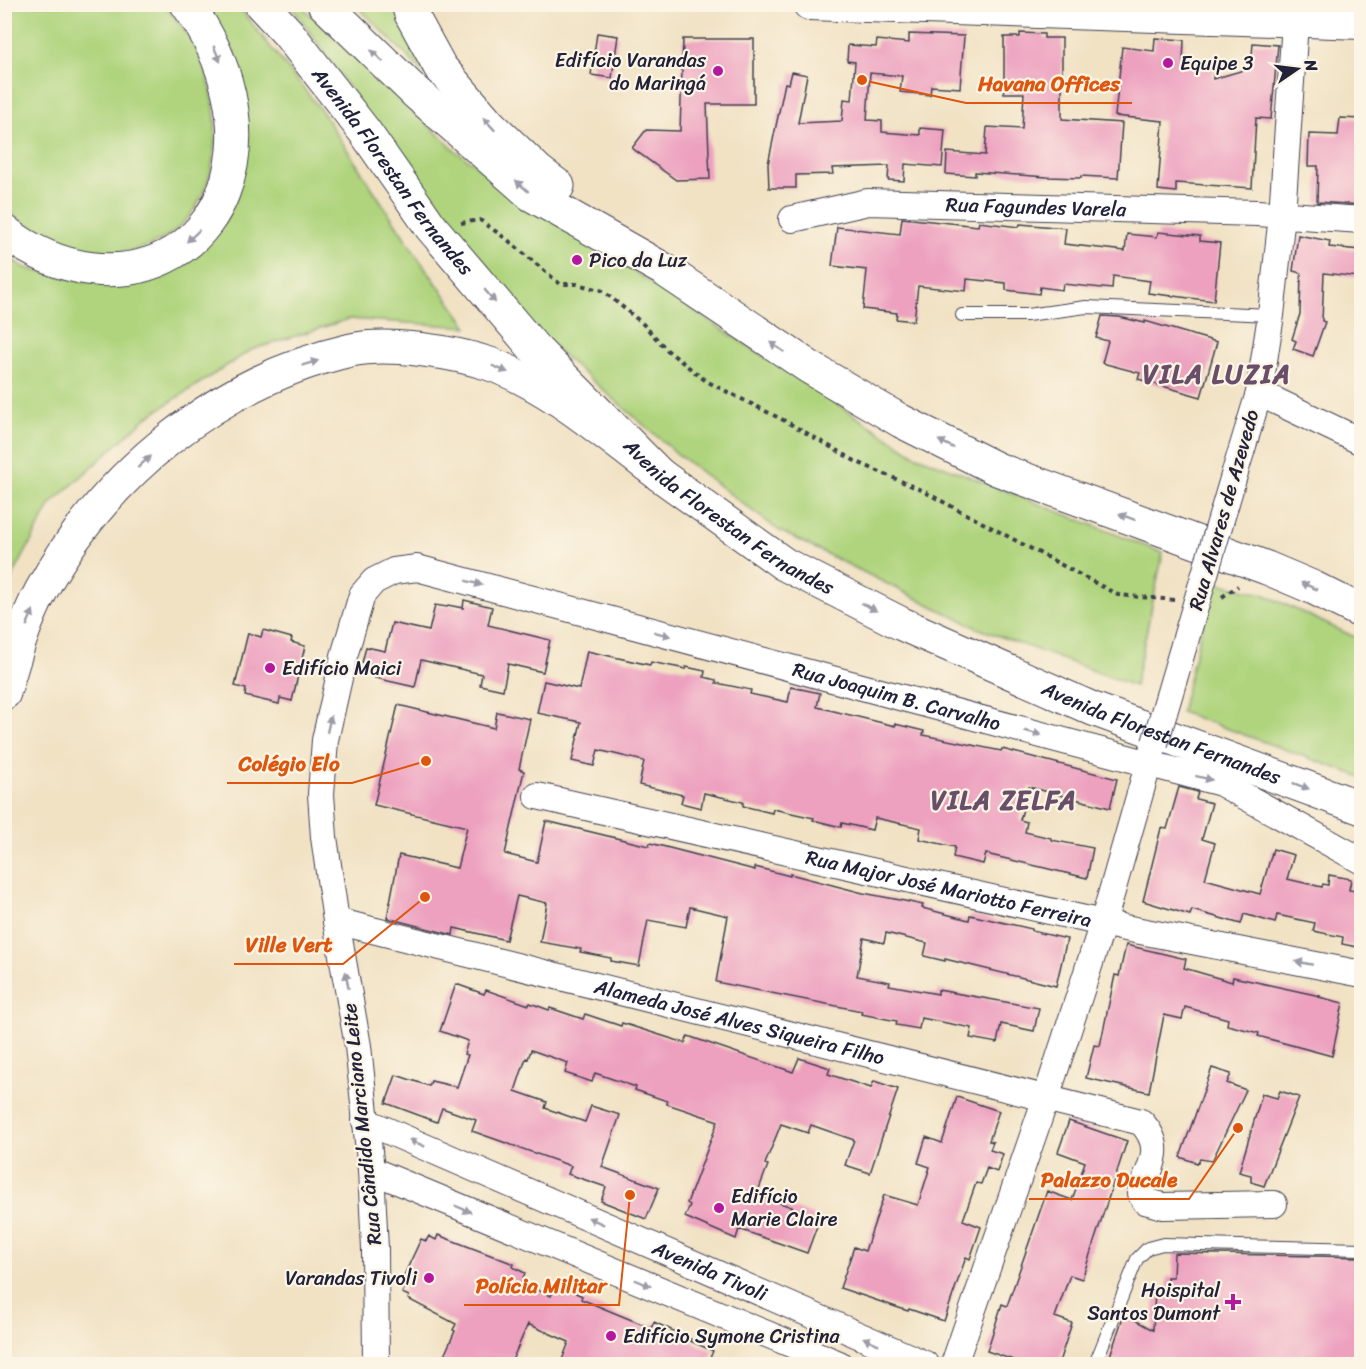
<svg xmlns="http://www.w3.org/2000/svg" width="1366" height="1369" font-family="Sriracha,sans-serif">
	<rect width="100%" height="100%" fill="#fcf5e5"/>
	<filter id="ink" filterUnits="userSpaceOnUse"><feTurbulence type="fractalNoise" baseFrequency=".0167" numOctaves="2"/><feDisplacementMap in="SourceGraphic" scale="12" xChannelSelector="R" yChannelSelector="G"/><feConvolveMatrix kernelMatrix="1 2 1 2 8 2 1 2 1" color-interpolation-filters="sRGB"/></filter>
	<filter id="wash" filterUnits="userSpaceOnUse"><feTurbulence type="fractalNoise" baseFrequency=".008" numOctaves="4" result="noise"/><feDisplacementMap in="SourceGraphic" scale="24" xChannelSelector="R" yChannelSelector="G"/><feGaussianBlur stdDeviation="1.35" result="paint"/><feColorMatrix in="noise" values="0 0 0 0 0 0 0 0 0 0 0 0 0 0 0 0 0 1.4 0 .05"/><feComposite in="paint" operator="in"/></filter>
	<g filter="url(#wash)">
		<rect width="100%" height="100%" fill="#f1e2c4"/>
		<!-- green -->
		<path fill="#afd47d" stroke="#687b5c" stroke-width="1.5" d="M5,5H165C182,26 199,49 207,75C232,158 203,256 101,253C64,251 30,234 5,207Z
			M204,5H237L321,110L416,255L468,327L349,319L251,350L147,417L51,504L5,591V255L25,268L86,282L194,250L241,109L236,55Z
			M291,5H300L456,151L523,199L915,455L1163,553L1135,686L977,628L778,530L681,457L544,339L453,239Z
			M355,5H394L426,75L360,9Z
			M1213,582L1263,594L1361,640V777L1181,712Z"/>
		<g id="blocks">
			<!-- building -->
			<path fill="#eda1bf" d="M597,33L618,36L612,78L591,75Z
				M1020,33L1044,34V38H1062V119L1122,123L1118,178L1081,176V178L1047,177L975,172V176L946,174L947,152L985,155L987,127L1022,129L1024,93H1004V37H1020Z
				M909,34L964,36L960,88L931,86L930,95L900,92L902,76L870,73L867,120L882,121V132L920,135V128L945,130L942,167L905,164L904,181L888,180L889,166L832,168L833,174L796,175V188H769L768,164L785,83L789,84L792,72L807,75L798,123L842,121L844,99L852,100L855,62L847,61L848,45L876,47L877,40L909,43Z
				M1155,38L1184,40L1183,61L1214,64L1213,79L1251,68L1253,43L1278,45L1271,119L1256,118L1252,188L1176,183V192L1158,190L1163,121L1115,116L1122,47L1154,51Z
				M683,39H754V104H707L710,179L676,180L632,148L646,130L680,131Z
				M1340,118L1362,119V205L1317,202L1318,166H1308L1309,134L1338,135Z
				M902,218L978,226L979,222L1019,227L1020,224L1066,228L1064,244L1125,251L1127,234L1157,237L1158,232L1200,236V241L1220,243L1214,301L1148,293L1150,281L1113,276L1112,289L1063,284L1062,290L1040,287L1039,294L1006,290V283L967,279L966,291L918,286L914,321L896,319L897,313L863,309L867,270L832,266L837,227L900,234Z
				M1298,235L1330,241L1329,247L1361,250L1358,277L1324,273L1322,321L1325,322L1313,356L1293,349L1296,341L1292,339L1300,314L1301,273L1293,271Z
				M1102,316L1119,317L1145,323V321L1217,342L1201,397L1138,379L1140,373L1102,363L1108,341L1096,338Z
				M464,600L492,607L488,625L550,640L543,672L508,664L503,690L480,685L482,674L421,660L415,687L375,678L377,666L362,663L366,647L385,651L392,623L429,631L435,605L447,607L448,605L463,608Z
				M263,630L292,638L291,642L305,646L292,701L280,698L279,704L245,696L246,689L235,686L248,633L261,637Z
				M587,651L650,665L651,662L686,669V667L705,671L704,677L716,680V683L751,690L750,694L788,702L791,687L820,693L817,707L895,726V724L924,731L923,735L1001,751L1002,749L1117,779L1110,808L1029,787L1020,820L1027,822L1025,832L1051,838V840L1093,848L1087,878L986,854L983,864L953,857L955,847L919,839L921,828L875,818L872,830L842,823L841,827L813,820L814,818L773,809L772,813L743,806V802L704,793L701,808L681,803L683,795L639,785L644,761L598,750L594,766L572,761L581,722L537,713L544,681L579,689Z
				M398,705L494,728L497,712L530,719L519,769L524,771L505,854L537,862L546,821L649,846L650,843L755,870V867L790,876V874L863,893L900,900L923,905L922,908L969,920L970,915L1032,929V931L1067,939L1056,986L945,959V961L924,956L927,943L886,933L884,943L864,938L857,976L890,982L889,985L938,994V990L1039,1008L1034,1031L1001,1024L997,1043L970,1038L972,1028L921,1018L919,1029L896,1025L897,1021L861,1014L862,1011L716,982L728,916L690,907L686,927L648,920L639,966L611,961V958L580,952L581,949L540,942L547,903L517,896L506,940L454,928L453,935L387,918L399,855L457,868L467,827L374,805Z
				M1179,787L1198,792L1196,799L1212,803L1202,839L1215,843L1205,879L1260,894L1273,849L1294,855L1287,879L1322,887L1323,884L1328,885L1329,875L1351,879L1349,890L1362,892V948L1342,944L1343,937L1313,931L1315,923L1277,915L1275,923L1244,914L1241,924L1192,910L1190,915L1143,901L1161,828L1167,829Z
				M1126,945L1186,959L1184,968L1232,982L1233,977L1320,996L1319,997L1343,1003L1332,1056L1258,1036L1259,1033L1227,1025L1228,1019L1185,1007L1182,1019L1164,1015L1149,1092L1086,1078L1094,1045L1100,1046L1115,975L1119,976Z
				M456,984L484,994L486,990L529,1005L530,1003L549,1010L550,1008L583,1019L585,1014L621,1026L622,1023L685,1043L688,1036L793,1072L799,1058L830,1068L828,1074L871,1088L874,1081L898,1089L870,1173L845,1165L854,1140L811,1125L808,1133L781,1124L765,1164L768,1165L757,1194L820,1218L807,1253L739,1229L736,1239L685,1217L690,1205L687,1203L718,1121L667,1104V1101L635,1090L636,1087L595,1073L592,1082L565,1073L568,1063L531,1050L528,1059L526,1058L515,1091L547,1102L545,1108L585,1122L591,1106L620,1115L602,1167L659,1188L646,1219L601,1201L606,1187L568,1174L571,1166L472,1131L476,1120L442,1108L437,1122L386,1103L396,1075L429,1086L431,1081L457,1087L468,1055L464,1054L468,1041L440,1031Z
				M1212,1068L1231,1074L1227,1083L1246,1090L1212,1161L1200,1159L1197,1163L1180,1157Z
				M1280,1091L1299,1097L1264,1186L1251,1182V1175L1239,1172L1262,1094L1277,1098Z
				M957,1097L999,1111L989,1141L993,1142L990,1150L1003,1154L997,1172L987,1168L981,1184L976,1183L963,1220L981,1227L970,1259L966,1257L944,1321L909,1309L908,1311L840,1288L854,1247L865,1251L884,1195L918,1205L930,1167L918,1163L926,1137L942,1143Z
				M1069,1121L1127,1141L1082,1279L1070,1275L1055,1317L1072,1323L1058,1365H1028L987,1351L1002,1304L1007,1306L1047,1191L1072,1200L1085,1162L1058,1152Z
				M438,1235L514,1264L513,1267L525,1273L521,1283L551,1296L557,1284L582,1296L581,1299L651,1328L654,1322L691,1339L690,1341L713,1351L707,1365H560L569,1342L528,1324L510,1365H440L455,1331L453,1330L456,1324L408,1299L409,1296L402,1293L406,1286L400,1284L421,1239L426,1241L429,1236L436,1240Z
				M1174,1253L1362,1257V1365H1120L1118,1361L1109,1359L1124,1314L1153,1330L1155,1290L1167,1291V1277H1173Z"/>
		</g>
	</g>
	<g filter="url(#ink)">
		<use href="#blocks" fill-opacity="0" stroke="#413f50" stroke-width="1.5"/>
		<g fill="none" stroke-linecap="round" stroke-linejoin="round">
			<!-- service casing -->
			<g stroke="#413f50" stroke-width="14">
				<path id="service" d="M962,315H1027L1086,307L1271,315
					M1095,1364L1137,1259L1148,1248L1163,1244L1362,1249"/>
			</g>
			<!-- minor casing -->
			<g stroke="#413f50" stroke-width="28">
				<g id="minor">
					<path id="s1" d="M792,219L868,202L1257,213L1362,220"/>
					<path d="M1259,393L1362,442"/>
					<path d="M1235,472L1259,393L1271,315L1282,215L1295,22"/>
					<path id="s2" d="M537,796L1125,928L1362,974"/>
					<path id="s3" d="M336,921L1141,1122C1165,1147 1151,1165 1140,1193L1145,1201L1163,1206L1274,1204"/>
					<path id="s4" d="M365,1121L925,1364"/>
					<path d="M371,1170L839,1364"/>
					<path id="s5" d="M376,1364L375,1249L371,1170L358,1046L336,921L324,837L321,794L325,740L344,656L362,595L374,581L394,571L417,568L1221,783L1362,861"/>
					<path d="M954,1364L1046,1098L1103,923L1153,748"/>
				</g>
			</g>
			<!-- tertiary casing -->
			<g stroke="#413f50" stroke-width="34">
				<path id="tertiary" d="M809,4L1362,23"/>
			</g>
			<!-- trunk casing -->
			<g stroke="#413f50" stroke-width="35">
				<g id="trunk">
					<path id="s6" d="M261,4L288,33L365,132L431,227L534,348L660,475L784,564L902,624L1093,709L1362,808"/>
					<path d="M324,4L415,92L532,195L663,269L809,367L901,421L997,469L1267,568L1312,587L1362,612"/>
					<path d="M408,4L411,14L440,67L490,125L538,171L558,186"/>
				</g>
			</g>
			<!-- motorway casing -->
			<g stroke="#413f50" stroke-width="35">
				<path id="motorway" d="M4,231C55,271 126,286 182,247C200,234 215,214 223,193C248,130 226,57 187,4
					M4,693C14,658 24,623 41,591C105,473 220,380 351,350C388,342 454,352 490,364C552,386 607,436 660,475"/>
			</g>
			<!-- path -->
			<path stroke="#413f50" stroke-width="4" stroke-dasharray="4.5 4.5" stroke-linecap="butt" d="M461,223L480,220L509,241L560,284H577L603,291L642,323L667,350L706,381L789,423L855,461L921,490L1118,595L1175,600
				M1222,597L1238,586"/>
			<!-- service -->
			<use href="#service" stroke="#fff" stroke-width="12"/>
			<!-- minor -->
			<use href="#minor" stroke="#fff" stroke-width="26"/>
			<!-- tertiary -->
			<use href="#tertiary" stroke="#fff" stroke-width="32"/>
			<!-- trunk -->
			<use href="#trunk" stroke="#fff" stroke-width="33"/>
			<!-- motorway -->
			<use href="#motorway" stroke="#fff" stroke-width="33"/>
			<!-- minor-bridge casing -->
			<g stroke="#413f50" stroke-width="28" stroke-linecap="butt">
				<path id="minor-bridge" d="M1155,743L1235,472"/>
			</g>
			<!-- minor-bridge -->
			<use href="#minor-bridge" stroke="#fff" stroke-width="26"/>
		</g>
		<!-- one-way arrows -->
		<defs><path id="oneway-solid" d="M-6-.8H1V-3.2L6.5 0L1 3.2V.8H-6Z" transform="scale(1.5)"/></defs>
		<g fill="#9c9ca7">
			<use href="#oneway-solid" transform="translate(217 54) rotate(67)"/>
			<use href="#oneway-solid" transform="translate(377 56) rotate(-136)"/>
			<use href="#oneway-solid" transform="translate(489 124) rotate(-133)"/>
			<use href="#oneway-solid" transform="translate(522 186) rotate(-139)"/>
			<use href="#oneway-solid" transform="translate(193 236) rotate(137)"/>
			<use href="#oneway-solid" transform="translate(490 296) rotate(50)"/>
			<use href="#oneway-solid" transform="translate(777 347) rotate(-146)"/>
			<use href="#oneway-solid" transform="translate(310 363) rotate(-17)"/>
			<use href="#oneway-solid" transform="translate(500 369) rotate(23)"/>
			<use href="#oneway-solid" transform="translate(946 444) rotate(-153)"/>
			<use href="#oneway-solid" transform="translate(144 462) rotate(-43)"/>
			<use href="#oneway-solid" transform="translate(1127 517) rotate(-160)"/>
			<use href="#oneway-solid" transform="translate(474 583) rotate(15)"/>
			<use href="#oneway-solid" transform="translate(1309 586) rotate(-156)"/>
			<use href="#oneway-solid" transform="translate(869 607) rotate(27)"/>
			<use href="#oneway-solid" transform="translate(30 618) rotate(-67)"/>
			<use href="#oneway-solid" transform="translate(662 634) rotate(15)"/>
			<use href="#oneway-solid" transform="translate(329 724) rotate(-77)"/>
			<use href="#oneway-solid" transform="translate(1033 733) rotate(15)"/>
			<use href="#oneway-solid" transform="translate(1204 778) rotate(14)"/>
			<use href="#oneway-solid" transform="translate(1301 786) rotate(20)"/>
			<use href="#oneway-solid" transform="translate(1304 963) rotate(-169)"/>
			<use href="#oneway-solid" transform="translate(347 980) rotate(-100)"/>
			<use href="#oneway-solid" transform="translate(417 1143) rotate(-156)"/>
			<use href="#oneway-solid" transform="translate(463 1209) rotate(23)"/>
			<use href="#oneway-solid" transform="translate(596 1221) rotate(-156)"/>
			<use href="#oneway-solid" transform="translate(643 1283) rotate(23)"/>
			<use href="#oneway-solid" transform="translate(871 1341) rotate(-156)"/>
		</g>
	</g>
	<!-- markers -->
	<g fill="#b5179e" stroke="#fcf5e5" stroke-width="2">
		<circle cx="1168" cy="63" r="6"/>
		<circle cx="718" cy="71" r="6"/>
		<circle cx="577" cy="260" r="6"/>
		<circle cx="270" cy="668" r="6"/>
		<circle cx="719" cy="1208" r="6"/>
		<circle cx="429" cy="1278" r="6"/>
		<path d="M1230 1293h6v6h6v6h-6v6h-6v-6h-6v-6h6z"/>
		<circle cx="611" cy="1336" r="6"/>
	</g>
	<g text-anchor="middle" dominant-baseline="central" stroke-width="4.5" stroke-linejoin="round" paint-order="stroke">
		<!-- poi labels -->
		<g font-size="20" fill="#22223b" stroke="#fcf5e5" text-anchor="start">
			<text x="706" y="60" text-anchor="end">Edifício Varandas<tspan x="706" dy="23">do Maringá</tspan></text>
			<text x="1180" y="63">Equipe 3</text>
			<text x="589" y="260">Pico da Luz</text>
			<text x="282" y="668">Edifício Maici</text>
			<text x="731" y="1196">Edifício<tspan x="731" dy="23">Marie Claire</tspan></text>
			<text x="417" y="1278" text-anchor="end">Varandas Tivoli</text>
			<text x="1220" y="1290" text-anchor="end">Hoispital<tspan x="1220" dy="23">Santos Dumont</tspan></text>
			<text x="623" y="1336">Edifício Symone Cristina</text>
		</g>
		<!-- street labels -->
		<g font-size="20" fill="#22223b" stroke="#fcf5e5">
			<text stroke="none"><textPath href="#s6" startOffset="213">Avenida Florestan Fernandes</textPath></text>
			<text stroke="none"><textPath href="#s1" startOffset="246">Rua Fagundes Varela</textPath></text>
			<text transform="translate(1224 510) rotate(-74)">Rua Alvares de Azevedo</text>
			<text stroke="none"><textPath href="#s6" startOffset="699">Avenida Florestan Fernandes</textPath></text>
			<text stroke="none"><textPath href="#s5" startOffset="1338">Rua Joaquim B. Carvalho</textPath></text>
			<text stroke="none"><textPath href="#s6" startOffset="1185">Avenida Florestan Fernandes</textPath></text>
			<text stroke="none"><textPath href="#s2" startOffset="422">Rua Major José Mariotto Ferreira</textPath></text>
			<text stroke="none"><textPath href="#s3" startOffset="416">Alameda José Alves Siqueira Filho</textPath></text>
			<text transform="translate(362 1124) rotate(-96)">Rua Cândido Marciano Leite</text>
			<text stroke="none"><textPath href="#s4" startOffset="376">Avenida Tivoli</textPath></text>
		</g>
		<!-- district labels -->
		<g font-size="26" font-weight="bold" letter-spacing="1.5" fill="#694e69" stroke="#fcf5e5">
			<text x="1217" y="374">VILA LUZIA</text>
			<text x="1004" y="800">VILA ZELFA</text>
		</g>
	</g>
	<!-- callouts -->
	<path fill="none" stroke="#de560e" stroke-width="2" d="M862 80L966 103H1132M426 761L352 783H227M425 897L343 964H234M1238 1128L1189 1199H1029M630 1195L619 1305H464"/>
	<g fill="#de560e" stroke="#fcf5e5" stroke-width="2">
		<circle cx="862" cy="80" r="6"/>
		<circle cx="426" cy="761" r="6"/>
		<circle cx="425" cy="897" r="6"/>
		<circle cx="1238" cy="1128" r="6"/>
		<circle cx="630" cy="1195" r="6"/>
	</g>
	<g font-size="21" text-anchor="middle" font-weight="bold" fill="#de560e" stroke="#fcf5e5" stroke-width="4.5" stroke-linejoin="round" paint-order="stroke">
		<text x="1049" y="91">Havana Offices</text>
		<text x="289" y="771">Colégio Elo</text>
		<text x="289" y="952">Ville Vert</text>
		<text x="1109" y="1187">Palazzo Ducale</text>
		<text x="541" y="1293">Polícia Militar</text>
	</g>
	<!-- margin -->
	<rect width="1366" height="1369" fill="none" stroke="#fcf5e5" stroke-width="24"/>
	<!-- north arrow -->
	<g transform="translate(1297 69) rotate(76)" stroke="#fcf5e5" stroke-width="4.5" paint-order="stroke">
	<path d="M0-4.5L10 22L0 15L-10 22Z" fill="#22223b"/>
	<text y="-9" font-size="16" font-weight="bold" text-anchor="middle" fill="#22223b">N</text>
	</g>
</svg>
